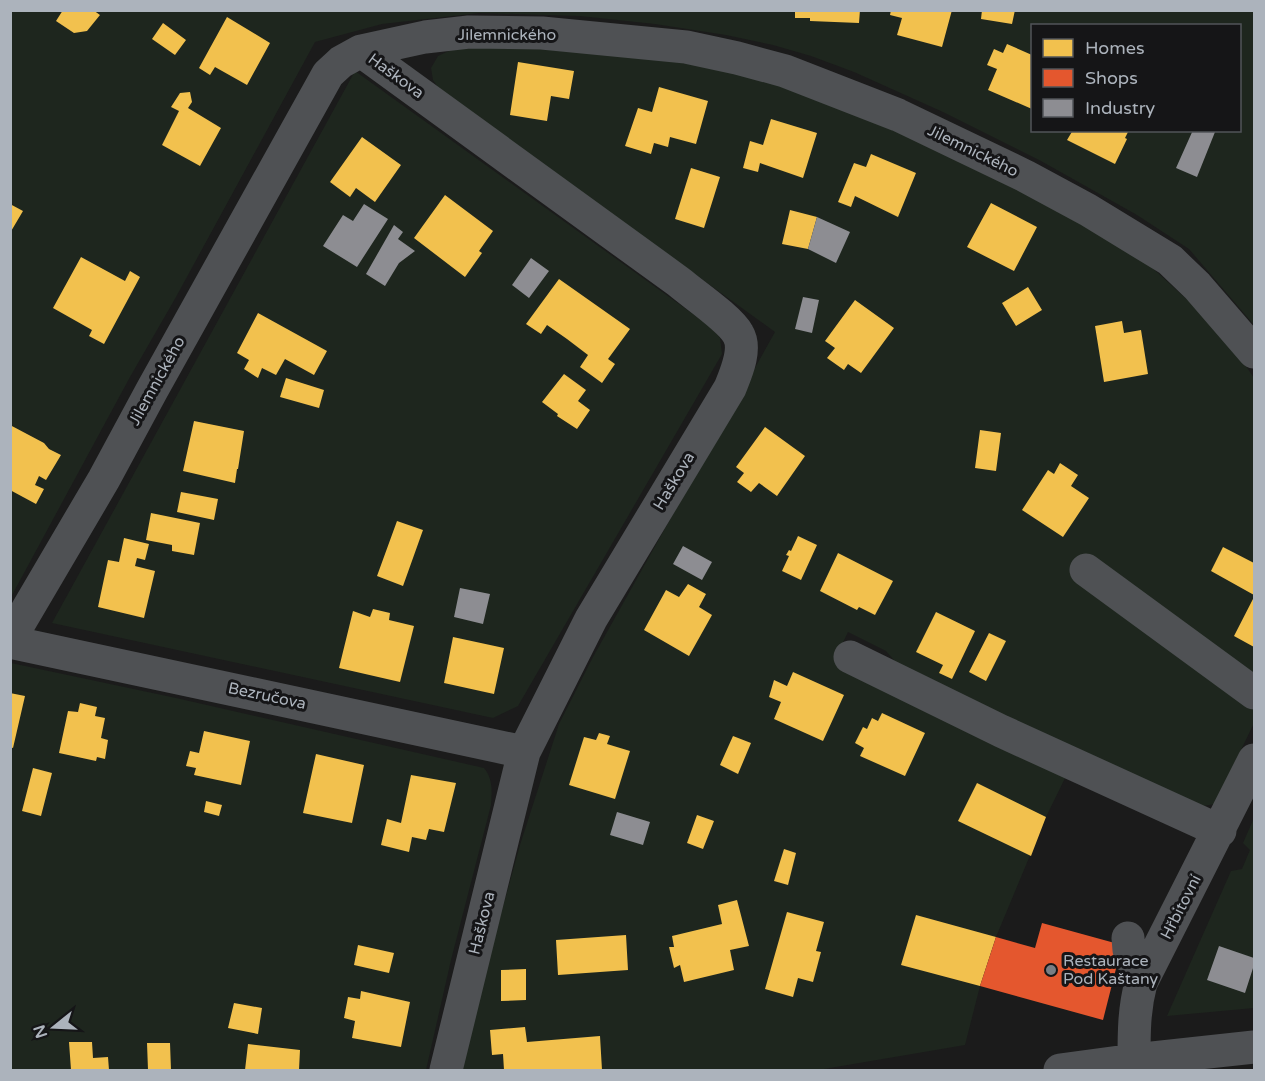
<svg xmlns="http://www.w3.org/2000/svg" width="1265" height="1081" font-family="'Varela Round',sans-serif">
	<rect width="100%" height="100%" fill="#1b1b1b"/>
	<!-- green -->
	<path fill="#1e261e" fill-rule="evenodd" d="M11,11H1254V325L1189,249L1137,215L1041,161L943,112L854,72L811,56L773,45L726,35L655,24L580,16L479,13L382,24L315,42L176,297L130,377L11,597ZM1032,26H1240V130H1032Z
		M485,47L563,49L636,55L749,74L843,105L1088,224L1147,263L1194,306L1235,350L1254,378V723L1215,804L1203,806L905,673L886,651L848,632L834,661L1067,774L1046,817L996,937L980,986L965,1045L818,1070H458L520,845L559,724L593,657L775,332L440,90L433,80L431,68L438,56L451,50Z
		M355,71L711,327L720,338L722,354L518,706L493,718L52,623Z
		M11,663L176,698L484,768C493,779 492,791 491,805L451,960L426,1070H11Z
		M1254,818V1008L1167,1016L1231,871L1242,869L1250,850L1243,843Z"/>
	<!-- homes -->
	<path fill="#f2c14e" d="M63,10H93L100,15L87,31L74,33L56,21Z
		M795,10H860L859,23L810,21V18H795Z
		M891,10H952L942,47L897,35L902,18L890,15Z
		M982,10H1015L1012,24L981,19Z
		M227,17L270,43L247,85L215,67L210,75L199,68Z
		M163,23L186,40L175,55L152,39Z
		M1007,44L1032,55V109L988,90L997,69L987,65L994,49L1003,53Z
		M518,62L574,71L569,99L551,96L547,121L510,115Z
		M659,87L708,101L696,144L670,137L668,147L654,143L651,154L625,146L638,108L652,112Z
		M190,92L192,102L188,108L221,128L200,166L162,145L179,111L171,107L180,93Z
		M771,119L817,133L803,178L760,163L758,172L743,168L750,141L763,145Z
		M1073,130H1129L1125,138L1127,139L1115,164L1067,140Z
		M362,137L401,165L375,202L356,188L350,197L330,182Z
		M871,154L916,173L898,217L855,196L851,207L838,202L854,163L866,167Z
		M691,168L720,177L704,228L675,219Z
		M445,195L493,231L479,251L482,253L465,277L414,238Z
		M991,203L1037,227L1014,271L967,247Z
		M10,204L23,211L10,233Z
		M790,210L817,217L808,249L782,244Z
		M81,257L125,281L130,271L140,277L104,344L89,336L92,330L53,308Z
		M559,279L630,329L608,359L615,364L602,383L580,367L588,355L567,339L547,325L541,334L526,324Z
		M1028,287L1042,310L1016,326L1002,303Z
		M855,300L894,328L861,373L848,364L844,370L827,358L835,348L825,341Z
		M258,313L327,351L314,375L285,359L276,375L262,368L258,378L244,369L249,360L237,353Z
		M1122,321L1124,333L1141,330L1148,374L1104,382L1095,326Z
		M564,374L586,390L578,401L590,410L577,429L557,416L558,414L542,402Z
		M286,378L324,390L319,408L280,397Z
		M194,421L244,431L238,469H237L235,483L183,471Z
		M10,425L44,443L49,449L61,455L46,480L39,476L35,485L44,489L36,504L10,490Z
		M765,427L805,456L777,496L759,483L751,492L737,482L744,473L736,467Z
		M980,430L1001,433L996,471L975,468Z
		M1060,463L1078,475L1071,486L1089,498L1063,537L1022,510L1048,470L1054,474Z
		M181,492L218,499L214,520L177,512Z
		M151,513L200,523L194,555L172,551V545L146,540Z
		M397,521L423,530L403,586L377,576Z
		M798,536L817,545L801,580L782,571L789,556L786,555L789,550L791,551Z
		M124,538L149,544L145,560L137,558L135,566L155,571L144,618L98,607L108,560L119,562Z
		M1223,547L1254,563V595L1211,571Z
		M838,553L893,581L875,615L859,607L857,610L820,591Z
		M688,584L706,594L699,607L712,615L689,656L644,630L666,590L679,597Z
		M1254,597V647L1234,636Z
		M373,609L390,613L389,620L414,626L400,682L339,668L353,611L370,617Z
		M936,612L975,631L952,679L939,673L943,665L916,652Z
		M989,633L1006,641L986,681L969,672Z
		M453,637L504,648L494,694L444,683Z
		M793,672L844,695L823,741L774,719L781,702L769,697L774,680L787,686Z
		M10,693L25,696L13,748L10,747Z
		M80,703L97,707L95,716L105,718L101,738L108,740L105,759L97,757L96,761L59,753L68,711L78,712Z
		M882,713L925,733L905,776L860,756L864,748L855,743L863,727L867,729L872,718L878,721Z
		M204,731L250,741L241,785L194,775L196,768L186,766L190,751L199,753Z
		M599,733L610,736L607,744L630,751L615,799L569,785L584,737L596,740Z
		M733,736L751,743L738,774L720,765Z
		M316,754L364,765L352,823L303,813Z
		M33,768L52,773L41,816L22,811Z
		M411,775L456,783L444,832L429,829L426,840L412,837L409,852L381,845L387,819L401,823Z
		M977,783L1046,817L1031,856L958,821Z
		M206,801L222,805L219,816L204,812Z
		M697,815L714,821L703,849L687,843Z
		M784,849L796,853L788,885L774,881Z
		M737,900L749,946L730,950L734,970L684,982L680,965L674,968L669,947H674L672,936L722,924L718,905Z
		M787,912L824,922L816,951L821,952L813,982L798,978L793,997L765,989Z
		M916,915L996,937L980,986L901,965Z
		M626,935L628,970L558,975L556,940Z
		M358,945L394,953L389,973L354,965Z
		M526,969V1000L501,1001V970Z
		M361,991L410,1002L401,1047L352,1038L355,1021L344,1018L348,997L360,999Z
		M234,1003L262,1008L258,1034L228,1028Z
		M525,1027L527,1042L600,1036L602,1070H504L503,1054L492,1055L490,1030Z
		M69,1042H92L93,1058L108,1057L109,1070H71Z
		M147,1043H170L171,1070H148Z
		M248,1044L300,1050L299,1070H245Z"/>
	<!-- shops -->
	<path fill="#e4572e" d="M1042,923L1122,945L1103,1020L980,986L996,937L1035,948Z"/>
	<!-- industry -->
	<path fill="#8d8d92" d="M1193,130L1215,132L1197,177L1176,168Z
		M364,204L388,219L357,267L323,246L343,215L353,221Z
		M817,217L850,232L836,263L808,249Z
		M394,225L403,232L398,239L415,251L399,263L385,286L366,274Z
		M531,258L549,271L529,298L512,285Z
		M803,297L819,300L812,333L795,329Z
		M683,546L712,562L702,580L673,564Z
		M460,588L490,594L483,624L454,617Z
		M617,812L650,822L643,845L610,835Z
		M1219,946L1254,958V965L1245,993L1207,980Z"/>
	<g fill="none" stroke-linecap="round" stroke-linejoin="round">
		<!-- minor -->
		<path stroke="#4f5154" stroke-width="33" d="M361,51L679,282C693,294 730,319 738,334C747,349 736,373 730,388L591,619L524,752L446,1070
			M1086,570L1254,693
			M10,639L104,479L152,390L328,74L341,62L361,51L425,37L469,32L542,33L686,47L737,58L785,71L898,115L1025,176L1088,210L1170,260L1197,286L1254,352
			M10,642L524,752
			M850,657L1001,731L1220,831
			M1128,938L1129,950L1141,983
			M1134,1060C1134,1033 1134,1009 1141,983L1254,760
			M1060,1070L1134,1060L1254,1047"/>
	</g>
	<!-- markers -->
	<circle fill="#797e84" stroke="#151517" stroke-width="2" cx="1051" cy="970" r="6"/>
	<g text-anchor="middle" dominant-baseline="central" stroke-width="6" stroke-linejoin="round" paint-order="stroke">
		<!-- street labels -->
		<g font-size="16" fill="#acb3bc" stroke="#151517">
			<text x="507" y="35">Jilemnického</text>
			<text transform="translate(396 76) rotate(36)">Haškova</text>
			<text transform="translate(973 151) rotate(26)">Jilemnického</text>
			<text transform="translate(157 381) rotate(-61)">Jilemnického</text>
			<text transform="translate(674 481) rotate(-59)">Haškova</text>
			<text transform="translate(267 696) rotate(12)">Bezručova</text>
			<text transform="translate(1181 907) rotate(-63)">Hřbitovní</text>
			<text transform="translate(482 923) rotate(-76)">Haškova</text>
		</g>
		<!-- poi labels -->
		<g font-size="16" fill="#acb3bc" stroke="#151517" text-anchor="start">
			<text x="1063" y="961">Restaurace<tspan x="1063" dy="18">Pod Kaštany</tspan></text>
		</g>
	</g>
	<!-- border -->
	<rect width="1265" height="1081" fill="none" stroke="#acb3bc" stroke-width="24"/>
	<!-- legend -->
	<rect x="1031" y="24" width="210" height="108" fill="#151517" stroke="#515459" stroke-width="1.5"/>
	<rect x="1043" y="39" width="30" height="18" fill="#f2c14e" stroke="#515459" stroke-width="1.5"/>
	<text x="1085" y="54" font-size="18" fill="#acb3bc">Homes</text>
	<rect x="1043" y="69" width="30" height="18" fill="#e4572e" stroke="#515459" stroke-width="1.5"/>
	<text x="1085" y="84" font-size="18" fill="#acb3bc">Shops</text>
	<rect x="1043" y="99" width="30" height="18" fill="#8d8d92" stroke="#515459" stroke-width="1.5"/>
	<text x="1085" y="114" font-size="18" fill="#acb3bc">Industry</text>
	<!-- north arrow -->
	<g transform="translate(54 1027) rotate(252)" stroke="#151517" stroke-width="4.5" paint-order="stroke">
	<path d="M0-4.5L10 22L0 15L-10 22Z" fill="#acb3bc"/>
	<text y="-9" font-size="16" font-weight="bold" text-anchor="middle" fill="#acb3bc">N</text>
	</g>
</svg>
